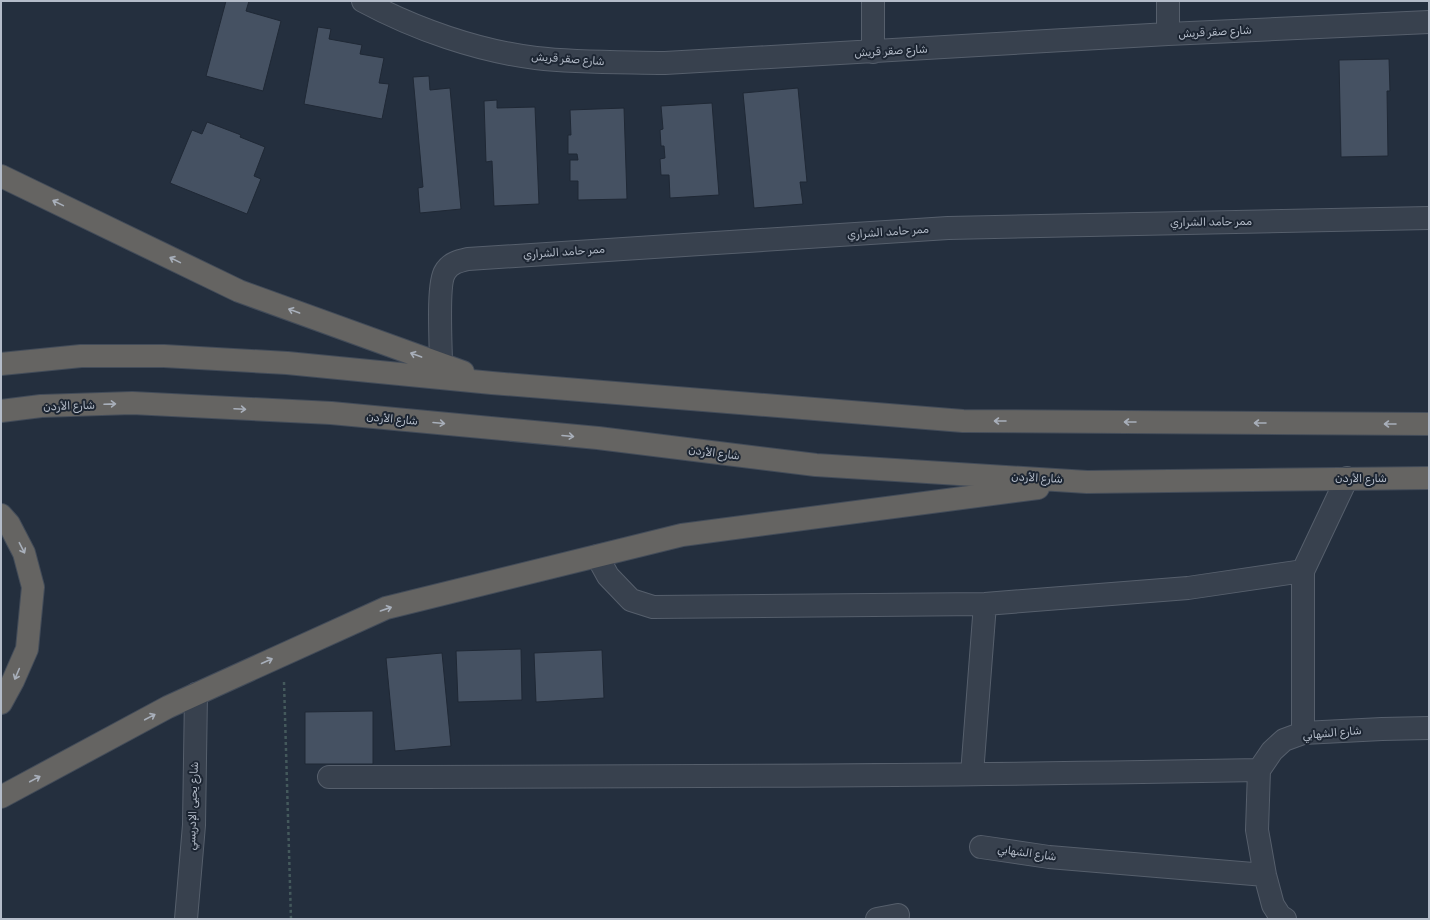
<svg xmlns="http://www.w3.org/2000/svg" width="1430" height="920" font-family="Rubik,'Noto Sans Arabic',sans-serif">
	<rect width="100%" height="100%" fill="#242f3e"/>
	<!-- building -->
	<path fill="#455162" stroke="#1f2835" d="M226,1H249L246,11L281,21L263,91L206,76Z
		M318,27L331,29L329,39L362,45L360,54L384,58L379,83L389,84L382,119L304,104Z
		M1389,59L1390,91H1387L1388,156L1341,157L1339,60Z
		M429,76L430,90L450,88L461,209L420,213L418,188L423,187L413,77Z
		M798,88L807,182H800L803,204L754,208L743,93Z
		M497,100V108L535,107L539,204L494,206L492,161L486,162L484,101Z
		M712,103L719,195L670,198L669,175H661L660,159L665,158L664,146H661L660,130L663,129L661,106Z
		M624,108L627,199L578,200V181H570V160H578L577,154H568V135H571L570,110Z
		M207,122L241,135L240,137L265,147L254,176L261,179L247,214L170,183L192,130L202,134Z
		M521,649L522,700L458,702L456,651Z
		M602,650L604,698L536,702L534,653Z
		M442,653L451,746L395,751L386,658Z
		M373,711V764H305V712Z"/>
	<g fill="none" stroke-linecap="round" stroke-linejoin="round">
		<!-- minor casing -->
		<g stroke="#565f6c" stroke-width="24">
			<path id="minor" d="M363,1C415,29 478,51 536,58C579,63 622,62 665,63L1168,34L1429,22
				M873,1V52
				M1168,1V34
				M441,364C441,347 437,284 445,272C450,263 459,261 468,259L948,228L1429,218
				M597,556L608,576L631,600L653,607L985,604L1188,588L1303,571L1347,478
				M1303,571V733
				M972,774L985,604
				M329,777C639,777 949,776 1259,770
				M981,847L1049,857L1265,875
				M186,919L194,825L196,694
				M877,919L898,915
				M1285,919L1280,916L1273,905L1265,875L1257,830L1259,770L1272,751L1284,740L1303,733L1382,729L1429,728"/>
		</g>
		<!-- trunk casing -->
		<g stroke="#434c59" stroke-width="24">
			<path id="trunk" d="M1,176L239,291L463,372
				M1,364L81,356H164L287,363L492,383L963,421L1429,424
				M1,411L41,406L132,403L331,413L598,438L816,465L1087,482L1429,478
				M1,515L9,524L24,553L33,587L27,649L13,681L1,703
				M1,797L168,707L386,608L682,535L1038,488"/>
		</g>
		<!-- path -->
		<path stroke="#44595c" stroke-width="2.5" stroke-dasharray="3 3" stroke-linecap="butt" d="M284,682L291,919"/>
		<!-- minor -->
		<use href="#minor" stroke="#38414e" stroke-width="22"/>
		<!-- trunk -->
		<use href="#trunk" stroke="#656462" stroke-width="22"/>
	</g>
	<!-- one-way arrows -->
	<defs><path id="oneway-shaft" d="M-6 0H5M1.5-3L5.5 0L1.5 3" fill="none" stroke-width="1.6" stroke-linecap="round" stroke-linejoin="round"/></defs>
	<g stroke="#a8afba">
		<use href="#oneway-shaft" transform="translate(58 203) rotate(-154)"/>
		<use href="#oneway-shaft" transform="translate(175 260) rotate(-154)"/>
		<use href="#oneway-shaft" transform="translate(294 311) rotate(-160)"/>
		<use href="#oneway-shaft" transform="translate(416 355) rotate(-160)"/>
		<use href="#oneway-shaft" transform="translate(110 404) rotate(-2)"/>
		<use href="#oneway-shaft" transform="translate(240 409) rotate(3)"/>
		<use href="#oneway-shaft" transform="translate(1000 421) rotate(-180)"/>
		<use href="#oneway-shaft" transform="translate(1130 422) rotate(-180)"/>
		<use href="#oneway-shaft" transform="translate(439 423) rotate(5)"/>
		<use href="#oneway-shaft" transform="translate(1260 423) rotate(-180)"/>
		<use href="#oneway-shaft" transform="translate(1390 424) rotate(-180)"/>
		<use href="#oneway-shaft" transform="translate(568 436) rotate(5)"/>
		<use href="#oneway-shaft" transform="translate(22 548) rotate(63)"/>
		<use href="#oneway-shaft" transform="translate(386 609) rotate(-19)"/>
		<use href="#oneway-shaft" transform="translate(267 661) rotate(-24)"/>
		<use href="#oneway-shaft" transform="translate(17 674) rotate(113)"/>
		<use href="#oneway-shaft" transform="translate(150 717) rotate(-28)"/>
		<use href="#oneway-shaft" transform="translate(35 779) rotate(-28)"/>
	</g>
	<g text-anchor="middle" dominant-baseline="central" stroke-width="4" stroke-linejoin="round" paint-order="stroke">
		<!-- street labels -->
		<g font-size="11" fill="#b4bcc9" stroke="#1d2633">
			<text transform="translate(1215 32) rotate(-3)">شارع صقر قريش</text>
			<text transform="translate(891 51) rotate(-3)">شارع صقر قريش</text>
			<text transform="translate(568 59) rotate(4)">شارع صقر قريش</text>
			<text transform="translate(1211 222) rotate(-1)">ممر حامد الشراري</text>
			<text transform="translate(888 232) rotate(-4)">ممر حامد الشراري</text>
			<text transform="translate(564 252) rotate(-4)">ممر حامد الشراري</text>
			<text transform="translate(69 406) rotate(-2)">شارع الأردن</text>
			<text transform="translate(392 419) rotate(5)">شارع الأردن</text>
			<text transform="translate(714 453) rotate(7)">شارع الأردن</text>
			<text transform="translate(1037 478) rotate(3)">شارع الأردن</text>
			<text x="1361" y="478">شارع الأردن</text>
			<text transform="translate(1332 733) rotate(-5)">شارع الشهابي</text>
			<text transform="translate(193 806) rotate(-88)">شارع يحيى الإدريسي</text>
			<text transform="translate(1027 853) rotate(8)">شارع الشهابي</text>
		</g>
	</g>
	<!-- border -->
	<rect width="1430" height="920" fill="none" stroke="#b4bcc9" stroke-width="4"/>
</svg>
